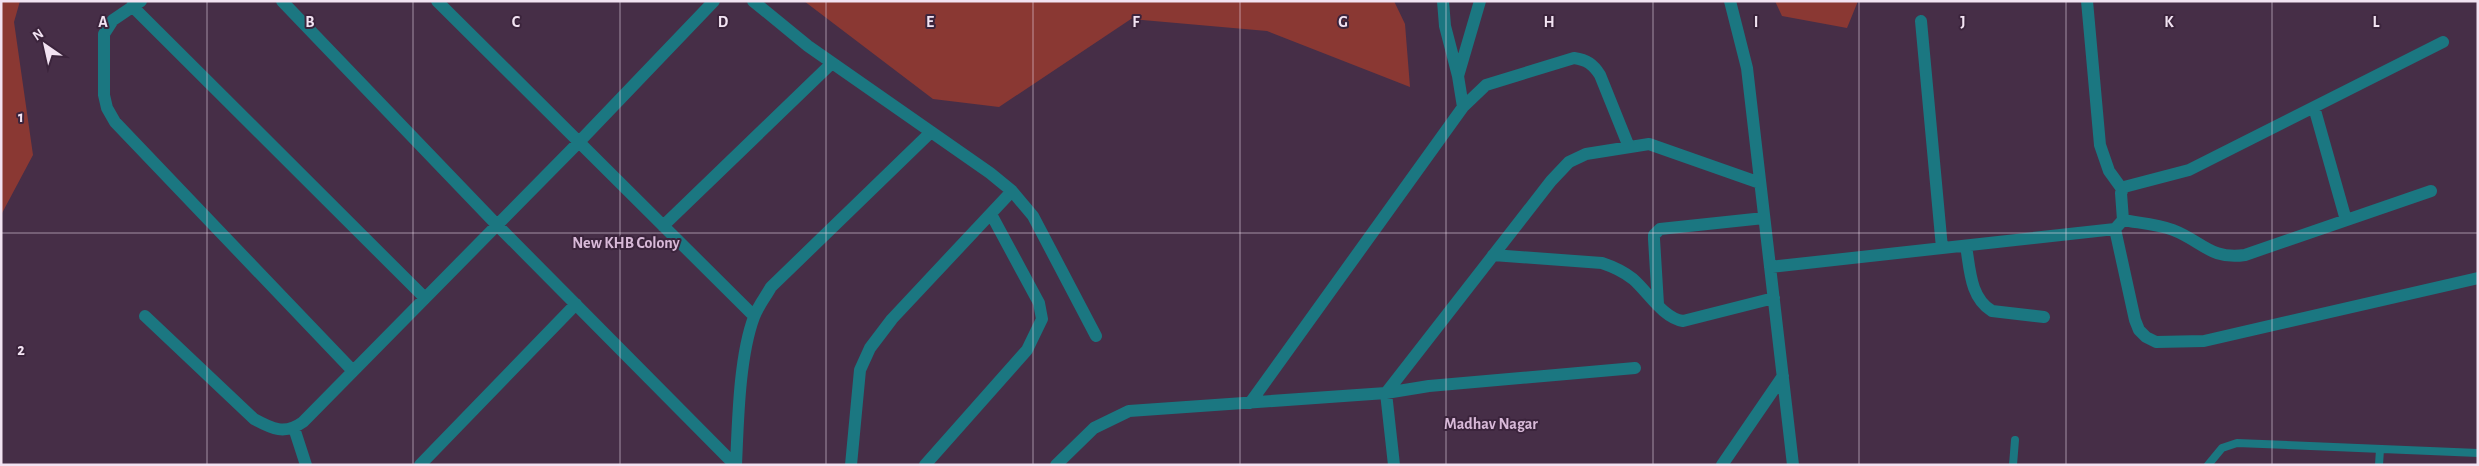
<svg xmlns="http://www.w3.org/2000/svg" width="2479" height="466" font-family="'Alegreya Sans',sans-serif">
	<rect width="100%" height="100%" fill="#462e47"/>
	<!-- green -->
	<path fill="#8a3833" d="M1,1H20L14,22L33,155L1,215Z
		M804,1H1394L1405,24L1410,87L1267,31L1131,19L999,107L933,99Z
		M1775,1H1858L1847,28L1782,16Z"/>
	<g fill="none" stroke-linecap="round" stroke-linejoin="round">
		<!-- lane -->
		<path stroke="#1b7781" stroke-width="8" d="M2013,465L2015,440
			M2208,465L2222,448L2237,443L2478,453
			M2379,465L2380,449"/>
		<!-- street -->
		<path stroke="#1b7781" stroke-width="12" d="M141,1L113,20L104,34V95L107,108L115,122L353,371
			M282,1L497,225L735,465
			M437,1L754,316
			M753,1L808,46L990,173L1012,191L1033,216L1096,336
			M1443,1L1445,26L1458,76
			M1730,1L1747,68L1793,465
			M2087,1L2100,145L2109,171L2122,189
			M132,6L425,298
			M1921,21L1942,248
			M1463,107L1458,76L1480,1
			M2314,107L2346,220
			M2123,220C2139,223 2157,224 2173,230C2202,241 2210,260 2245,255L2431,191
			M663,226L832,63
			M2115,229L2135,320L2139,330L2146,337L2156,342L2204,341L2478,278
			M1966,246C1970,269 1970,298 1992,311L2044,317
			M1493,255L1602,263C1614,267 1623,271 1633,279C1648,292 1663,318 1683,321L1774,298
			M1770,267L2115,229L2123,220L2121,193L2124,187L2189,170L2443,42
			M1658,304L1654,239V235L1660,229L1764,218
			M145,316L254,419C272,429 285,435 303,422L579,142L714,1
			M1250,403L1463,107L1486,85L1574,58C1587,60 1593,64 1600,75L1629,147
			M294,428L306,465
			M420,465L576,304
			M736,465C738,422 739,357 754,317C758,306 766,296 771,287L931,132
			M851,465L860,370L870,348L892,319L1012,191
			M925,465L1027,350L1042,319L1039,303L991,214
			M1056,465L1094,428L1129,411L1386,393L1429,386L1635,368
			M1394,465L1386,393L1551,181L1569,162L1586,154L1649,144L1760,183
			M1722,465L1783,376"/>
	</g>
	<!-- grid -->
	<path fill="none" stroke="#f2e3f2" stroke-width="1" stroke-opacity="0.55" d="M207,1V465M413,1V465M620,1V465M826,1V465M1033,1V465M1240,1V465M1446,1V465M1653,1V465M1859,1V465M2066,1V465M2272,1V465M1,233H2478"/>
	<g text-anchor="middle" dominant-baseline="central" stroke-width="4" stroke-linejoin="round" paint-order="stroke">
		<!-- neighbourhood labels -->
		<g font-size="16" font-weight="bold" fill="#d8b9d8" stroke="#3b243c">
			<text x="626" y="243">New KHB Colony</text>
			<text x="1491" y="424">Madhav Nagar</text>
		</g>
	</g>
	<g font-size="16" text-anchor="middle" font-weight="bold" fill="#f2e3f2" stroke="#3b243c" stroke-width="4" stroke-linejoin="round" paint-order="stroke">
		<text x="103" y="27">A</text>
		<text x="310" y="27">B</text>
		<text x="516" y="27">C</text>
		<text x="723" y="27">D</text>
		<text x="930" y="27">E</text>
		<text x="1136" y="27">F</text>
		<text x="1343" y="27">G</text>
		<text x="1549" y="27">H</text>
		<text x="1756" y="27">I</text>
		<text x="1963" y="27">J</text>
		<text x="2169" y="27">K</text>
		<text x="2376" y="27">L</text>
		<text x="21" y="122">1</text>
		<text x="21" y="355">2</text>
	</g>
	<!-- border -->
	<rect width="2479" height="466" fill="none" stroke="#f2e3f2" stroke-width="5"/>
	<!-- north arrow -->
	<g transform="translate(45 45) rotate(326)" stroke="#3b243c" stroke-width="4" paint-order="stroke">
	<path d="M0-4L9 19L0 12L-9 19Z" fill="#f2e3f2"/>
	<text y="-8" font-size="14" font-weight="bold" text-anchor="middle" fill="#f2e3f2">N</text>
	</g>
</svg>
